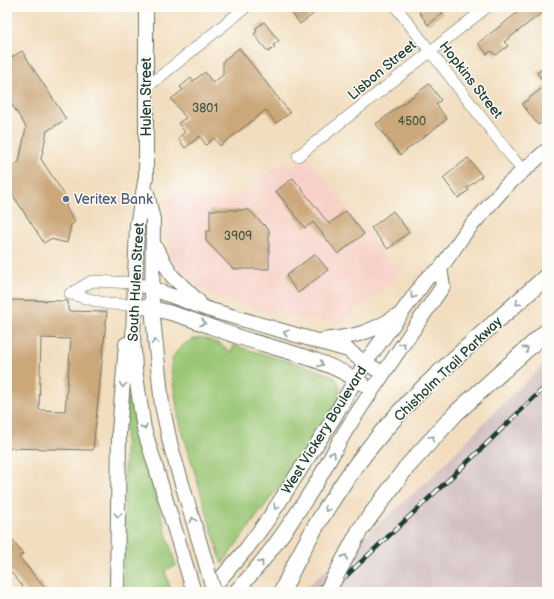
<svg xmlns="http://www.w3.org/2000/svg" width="554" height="599" font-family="'Balsamiq Sans',sans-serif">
	<rect width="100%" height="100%" fill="#fdfcf7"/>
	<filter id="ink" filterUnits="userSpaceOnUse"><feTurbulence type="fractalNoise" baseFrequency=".025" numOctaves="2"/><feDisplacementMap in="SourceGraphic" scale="8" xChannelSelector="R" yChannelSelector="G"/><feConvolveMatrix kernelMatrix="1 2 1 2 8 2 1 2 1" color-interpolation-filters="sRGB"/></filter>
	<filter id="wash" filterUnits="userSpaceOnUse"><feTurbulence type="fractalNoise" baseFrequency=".012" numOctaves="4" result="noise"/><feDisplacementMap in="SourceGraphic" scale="16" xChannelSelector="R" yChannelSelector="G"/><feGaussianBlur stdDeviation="0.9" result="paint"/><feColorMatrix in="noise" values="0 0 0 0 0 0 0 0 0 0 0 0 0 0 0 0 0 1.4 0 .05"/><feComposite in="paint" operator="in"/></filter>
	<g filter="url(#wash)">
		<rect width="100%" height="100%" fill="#f2debf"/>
		<!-- built -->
		<path fill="#f7d1c8" d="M307,157L400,276L339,323L261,312L216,297L192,284L174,261L169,246L170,195L239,196L285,160L292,169Z"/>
		<!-- industrial -->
		<path fill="#d2bfc0" d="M547,362V592H301L430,479L504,402Z"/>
		<!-- green -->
		<path fill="#9ac674" stroke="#5c8254" d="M203,338L220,344L231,352L234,345C251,352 327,370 335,378C340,383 340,389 340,396L313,440L222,564L179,420L171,369C170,352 187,338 203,338Z
			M126,398H131L146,464L176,566L165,570L171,592H123Z"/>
		<g id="blocks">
			<!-- building -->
			<path fill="#cba77a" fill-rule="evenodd" d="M287,7H312L316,12L300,24Z
				M425,7H438L443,13L428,25L419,12Z
				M525,7H547V9L504,42L508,46L496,55L491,51L487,54L478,43Z
				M264,22L279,41L273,45L275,47L268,52L254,34L257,32L255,29Z
				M239,48L290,113L276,123L266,110L220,146L214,138L206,145L200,136L185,148L178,138L185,132L178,123L186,118L171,99L183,90L180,87L191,78L193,81L205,72L213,83L223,75V61Z
				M22,51L66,119L47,131L41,159L67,199L66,207L75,222L71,225L67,243L50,239L44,243L7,186V170L19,162L26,127L7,97V60Z
				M547,66V118L538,125L522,104L546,85L537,73Z
				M429,84L441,100L436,104L447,119L400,155L376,124Z
				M468,158L482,176L467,188L469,190L458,198L443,178Z
				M293,178L329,224L346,211L364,234L338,254L313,222L305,228L276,191Z
				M210,210H249L269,230V269H233L206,241V231H210Z
				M393,211L409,232L388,249L371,228Z
				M315,254L328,270L298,293L286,276Z
				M7,300L68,301V311L107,312L93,450L7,448ZM41,338L71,339L65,411L39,410Z
				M13,541L23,554L19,557L48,592H27L7,567V547Z"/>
		</g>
	</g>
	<g filter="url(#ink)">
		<use href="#blocks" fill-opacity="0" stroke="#697565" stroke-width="1"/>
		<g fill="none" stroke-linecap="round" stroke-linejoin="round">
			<!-- minor casing -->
			<g stroke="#697565" stroke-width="12">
				<path id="minor" d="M396,7L522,170
					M146,88L246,7
					M298,156L487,7
					M70,294L92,281L135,283
					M70,294L108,304L135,305"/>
			</g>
			<!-- major casing -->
			<g stroke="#697565" stroke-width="16">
				<path id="major" d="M146,7V177L137,225L133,336L135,369L144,429L194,592
					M147,193L153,220L152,308L162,405L171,447L204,557
					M153,243L172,276L199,302
					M145,286L207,309L348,350L365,363L383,373
					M143,307C179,312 211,328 245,339C284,351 329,360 363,384
					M323,340C355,336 366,335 395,317
					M117,592L119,432L126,344
					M209,592L247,548L269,518L333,419L365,363L427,278L440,269L465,233L506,186L547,150
					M235,592C266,561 292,522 315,485C327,466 336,446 348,427C379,379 411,333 443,286L440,269"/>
			</g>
			<!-- highway casing -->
			<g stroke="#697565" stroke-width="18">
				<path id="highway" d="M406,468L456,413L547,331
					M282,592C313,522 358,456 410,401C453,357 501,318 547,276"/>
			</g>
			<!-- minor -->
			<use href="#minor" stroke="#fff" stroke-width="11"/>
			<!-- major -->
			<use href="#major" stroke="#fff" stroke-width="14"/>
			<!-- highway -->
			<use href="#highway" stroke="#fff" stroke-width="16"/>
			<!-- rail casing -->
			<g stroke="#1f3d34" stroke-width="4.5">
				<path id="rail" d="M326,592L345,577L476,454L547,385"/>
			</g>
			<!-- rail -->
			<use href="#rail" stroke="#fdfcf7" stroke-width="3" stroke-dasharray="9" stroke-linecap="butt"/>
			<!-- major-bridge casing -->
			<g stroke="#697565" stroke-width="16" stroke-linecap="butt">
				<path id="major-bridge" d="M204,557L214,592"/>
			</g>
			<!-- highway-bridge casing -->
			<g stroke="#697565" stroke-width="18" stroke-linecap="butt">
				<path id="highway-bridge" d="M327,592L360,530L406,468"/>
			</g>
			<!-- major-bridge -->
			<use href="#major-bridge" stroke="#fff" stroke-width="14"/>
			<!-- highway-bridge -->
			<use href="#highway-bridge" stroke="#fff" stroke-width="16"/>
		</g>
		<!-- one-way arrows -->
		<defs><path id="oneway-chevron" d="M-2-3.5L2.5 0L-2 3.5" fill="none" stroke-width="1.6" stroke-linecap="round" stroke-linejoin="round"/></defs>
		<g stroke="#8f9e9a">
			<use href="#oneway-chevron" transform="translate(413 296) rotate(126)"/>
			<use href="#oneway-chevron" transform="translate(518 303) rotate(138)"/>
			<use href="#oneway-chevron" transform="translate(203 323) rotate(20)"/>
			<use href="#oneway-chevron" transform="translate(286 333) rotate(-163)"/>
			<use href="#oneway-chevron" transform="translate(155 342) rotate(-95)"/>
			<use href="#oneway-chevron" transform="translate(403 345) rotate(-55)"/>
			<use href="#oneway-chevron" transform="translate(526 349) rotate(-41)"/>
			<use href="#oneway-chevron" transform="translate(321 364) rotate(24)"/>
			<use href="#oneway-chevron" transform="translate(123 385) rotate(94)"/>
			<use href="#oneway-chevron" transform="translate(144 427) rotate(77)"/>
			<use href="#oneway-chevron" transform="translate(432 438) rotate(-47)"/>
			<use href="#oneway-chevron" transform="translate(333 454) rotate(-60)"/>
			<use href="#oneway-chevron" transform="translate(276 507) rotate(124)"/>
			<use href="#oneway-chevron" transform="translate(327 509) rotate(122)"/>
			<use href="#oneway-chevron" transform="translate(118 515) rotate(91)"/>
			<use href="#oneway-chevron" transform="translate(193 520) rotate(-106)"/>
			<use href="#oneway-chevron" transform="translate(345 557) rotate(-61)"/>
			<use href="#oneway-chevron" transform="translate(261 563) rotate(-51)"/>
		</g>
	</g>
	<!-- markers -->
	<circle fill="#5c6f8a" stroke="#fdfcf7" stroke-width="1.5" cx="66" cy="199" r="4"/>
	<g text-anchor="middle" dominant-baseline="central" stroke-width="3" stroke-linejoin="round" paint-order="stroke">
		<!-- number labels -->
		<g font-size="12" fill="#4a5846">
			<text x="205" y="108">3801</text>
			<text x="412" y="121">4500</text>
			<text x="238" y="236">3909</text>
		</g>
		<!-- street labels -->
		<g font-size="14" fill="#1f3d34" stroke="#fdfcf7">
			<text transform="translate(382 70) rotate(-40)">Lisbon Street</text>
			<text transform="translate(471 80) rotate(52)">Hopkins Street</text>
			<text transform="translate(146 97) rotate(-90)">Hulen Street</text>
			<text transform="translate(136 282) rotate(-87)">South Hulen Street</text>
			<text transform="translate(448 369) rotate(-44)">Chisholm Trail Parkway</text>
			<text transform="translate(324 430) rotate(-58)">West Vickery Boulevard</text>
		</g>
		<!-- service labels -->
		<g font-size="14" fill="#4e5e75" stroke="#fdfcf7" text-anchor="start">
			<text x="74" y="199">Veritex Bank</text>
		</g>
	</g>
	<!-- margin -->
	<rect width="554" height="599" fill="none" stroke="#fdfcf7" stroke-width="24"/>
</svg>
